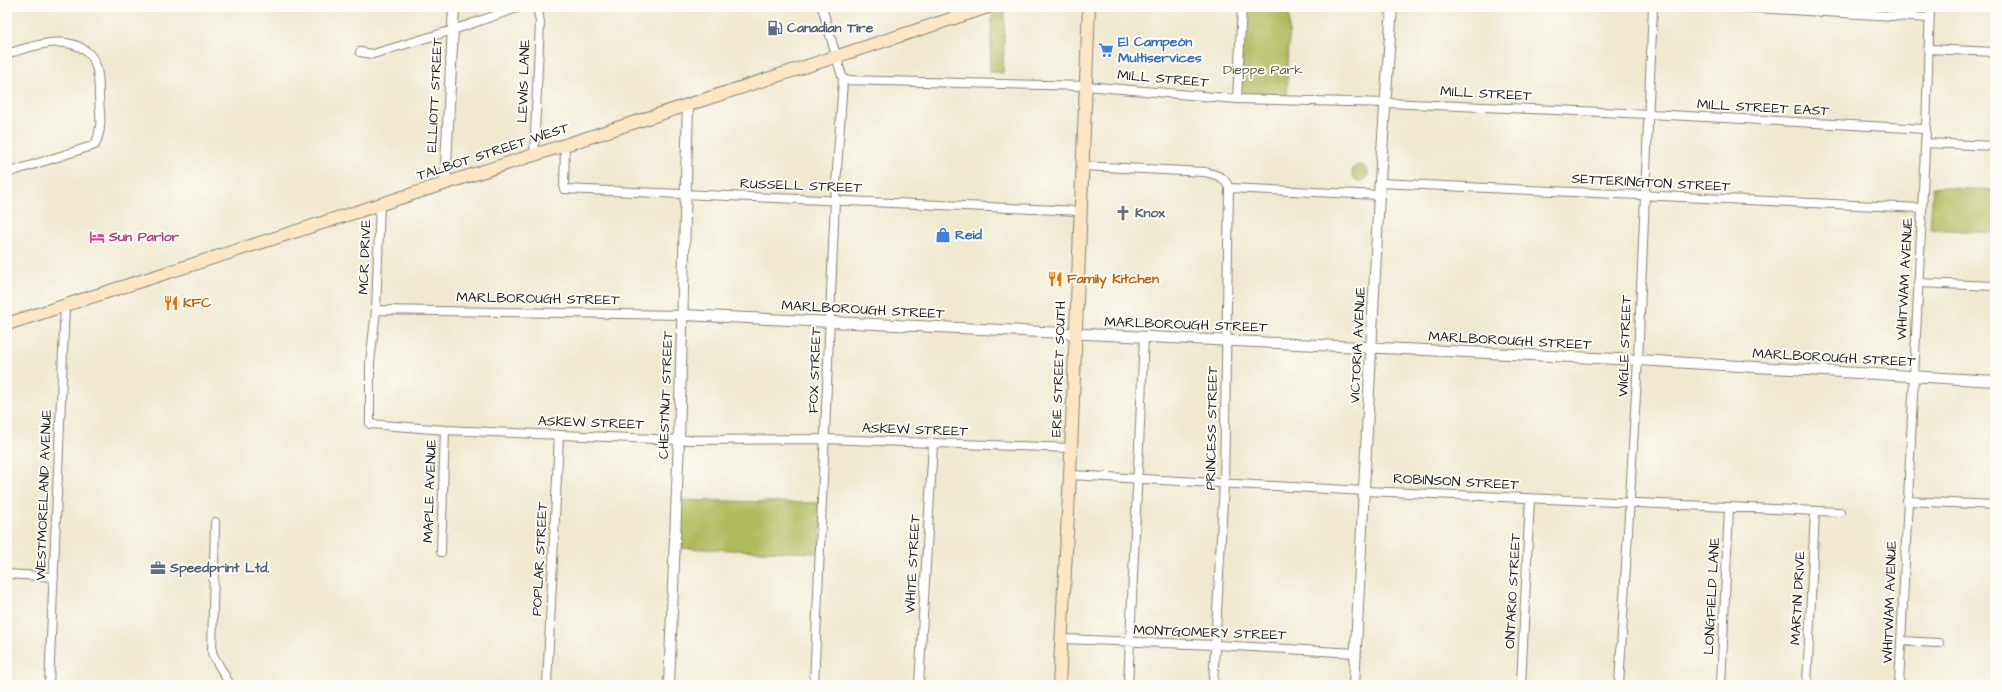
<svg xmlns="http://www.w3.org/2000/svg" width="2002" height="692" font-family="'Architects Daughter',sans-serif">
	<rect width="100%" height="100%" fill="#fdfcf7"/>
	<filter id="ink" filterUnits="userSpaceOnUse"><feTurbulence type="fractalNoise" baseFrequency=".025" numOctaves="2"/><feDisplacementMap in="SourceGraphic" scale="8" xChannelSelector="R" yChannelSelector="G"/><feConvolveMatrix kernelMatrix="1 2 1 2 8 2 1 2 1" color-interpolation-filters="sRGB"/></filter>
	<filter id="wash" filterUnits="userSpaceOnUse"><feTurbulence type="fractalNoise" baseFrequency=".012" numOctaves="4" result="noise"/><feDisplacementMap in="SourceGraphic" scale="16" xChannelSelector="R" yChannelSelector="G"/><feGaussianBlur stdDeviation="0.9" result="paint"/><feColorMatrix in="noise" values="0 0 0 0 0 0 0 0 0 0 0 0 0 0 0 0 0 1.4 0 .05"/><feComposite in="paint" operator="in"/></filter>
	<g filter="url(#wash)">
		<rect width="100%" height="100%" fill="#f0e9d0"/>
		<!-- green -->
		<path fill="#afba5c" stroke="#666b3c" d="M992,7H1005L1003,73L990,72Z
			M1242,7H1290L1287,100L1237,99Z
			M1352 173a8 8 0 1 1 16 0a8 8 0 1 1-16 0Z
			M1933,187L1995,190V233L1930,229Z
			M676,500L822,503L820,553L674,548Z"/>
	</g>
	<g filter="url(#ink)">
		<g fill="none" stroke-linecap="round" stroke-linejoin="round">
			<!-- minor casing -->
			<g stroke="#868276" stroke-width="10">
				<path id="minor" d="M1739,7L1929,18
					M1928,49L1995,52
					M360,52L373,54L453,30L520,7
					M7,54C32,46 70,32 91,56C99,65 99,85 99,97C100,115 103,127 95,145L7,173
					M843,80L1086,86L1237,99L1387,103L1649,114L1926,129
					M1237,99L1242,7
					M1925,143L1995,146
					M565,145L564,189L1080,211
					M534,155L540,22L537,7
					M1082,166L1205,172C1217,175 1224,176 1229,188L1224,483L1213,685
					M1380,183L1921,208
					M1229,188L1379,195
					M380,204L376,310L370,363V424L445,430L679,440L825,439L1071,448
					M1918,283L1995,286
					M376,310L683,315
					M1070,475L1365,491L1840,512
					M1907,501L1995,505
					M215,522L212,653L230,685
					M441,552L445,430
					M7,574L54,577
					M1063,639L1216,645L1356,653
					M1901,641L1939,643
					M49,685L65,305
					M547,685L559,435
					M814,685L835,200L843,80L822,7
					M919,685L933,444
					M1128,685L1144,337
					M1521,685L1530,498
					M1619,685L1638,360L1653,7
					M1721,685L1729,508
					M1807,685L1815,511
					M1899,685L1926,129L1930,7"/>
			</g>
			<!-- tertiary casing -->
			<g stroke="#868276" stroke-width="12">
				<path id="tertiary" d="M445,184L454,7
					M683,315L1638,360L1995,381
					M669,685L679,440L688,105
					M1354,685L1379,195L1392,7"/>
			</g>
			<!-- secondary casing -->
			<g stroke="#868276" stroke-width="14">
				<path id="secondary" d="M7,324L565,145L988,7
					M1059,685L1070,475L1089,7"/>
			</g>
			<!-- minor -->
			<use href="#minor" stroke="#fff" stroke-width="8"/>
			<!-- tertiary -->
			<use href="#tertiary" stroke="#fff" stroke-width="10"/>
			<!-- secondary -->
			<use href="#secondary" stroke="#fce6c4" stroke-width="12"/>
		</g>
	</g>
	<!-- icons -->
	<defs>
		<g id="fuel-bare" transform="scale(1.2)"><path d="M-5.5-6h7V0h2V4h1.3V-2.5L3-4.5l.8-.8L6-3V5H2.5V1h-1V6h-7ZM-4.2-4.7v3.2H.2V-4.7Z" fill="#5c6f8a" stroke="#fdfcf7" stroke-width="2.5" paint-order="stroke"/></g>
		<g id="supermarket-bare" transform="scale(1.2)"><path d="M-6-5.5h2.5l.6 2H6L4.5 2H-2.5L-4.4-4H-6ZM-1.5 3.2a1.3 1.3 0 1 0 .1 0ZM3 3.2a1.3 1.3 0 1 0 .1 0Z" fill="#3f7fe0" stroke="#fdfcf7" stroke-width="2.5" paint-order="stroke"/></g>
		<g id="church-bare" transform="scale(1.2)"><path d="M-1.2-6h2.4v3.5h3.3v2.4h-3.3V6h-2.4V-.1h-3.3v-2.4h3.3Z" fill="#6b7280" stroke="#fdfcf7" stroke-width="2.5" paint-order="stroke"/></g>
		<g id="shop-bare" transform="scale(1.2)"><path d="M-5-2.5h2.3a2.7 3.5 0 0 1 5.4 0H5L5.5 6h-11ZM-1.5-2.5h3a1.5 2.3 0 0 0-3 0Z" fill="#3f7fe0" stroke="#fdfcf7" stroke-width="2.5" paint-order="stroke"/></g>
		<g id="hotel-bare" transform="scale(1.2)"><path d="M-6-4.5h1.5V1H6V5H4.5V3h-9V5H-6ZM-4 0a1.8 1.8 0 1 1 3.6 0ZM.5 0V-2.5h3Q6-2.5 6 0Z" fill="#d1479c" stroke="#fdfcf7" stroke-width="2.5" paint-order="stroke"/></g>
		<g id="restaurant-bare" transform="scale(1.2)"><path d="M-5-6h1v4h1v-4h1v4h1v-4h1v5L-1.5 .5V6h-2V.5L-5-1ZM5-6V6H3V1.5H1.5Q1.5-4 5-6Z" fill="#e8710a" stroke="#fdfcf7" stroke-width="2.5" paint-order="stroke"/></g>
		<g id="office-bare" transform="scale(1.2)"><path d="M-6-3h4V-5.5h4V-3h4V5H-6ZM-1-4.5V-3h2v-1.5ZM-6 0V1H6V0Z" fill="#5c6f8a" stroke="#fdfcf7" stroke-width="2.5" paint-order="stroke"/></g>
	</defs>
	<g fill-rule="evenodd">
		<use href="#fuel-bare" x="775" y="28"/>
		<use href="#supermarket-bare" x="1106" y="50"/>
		<use href="#church-bare" x="1123" y="213"/>
		<use href="#shop-bare" x="943" y="235"/>
		<use href="#hotel-bare" x="97" y="237"/>
		<use href="#restaurant-bare" x="1055" y="279"/>
		<use href="#restaurant-bare" x="171" y="303"/>
		<use href="#office-bare" x="158" y="568"/>
	</g>
	<g text-anchor="middle" dominant-baseline="central" stroke-width="4" stroke-linejoin="round" paint-order="stroke">
		<!-- service labels -->
		<g font-size="14" font-weight="bold" fill="#4e5e75" stroke="#fdfcf7" text-anchor="start">
			<text x="787" y="28">Canadian Tire</text>
			<text x="170" y="568">Speedprint Ltd.</text>
		</g>
		<!-- shop labels -->
		<g font-size="14" font-weight="bold" fill="#366cbe" stroke="#fdfcf7" text-anchor="start">
			<text x="1118" y="42">El Campeón<tspan x="1118" dy="16">Multiservices</tspan></text>
			<text x="955" y="235">Reid</text>
		</g>
		<!-- park labels -->
		<g font-size="14" fill="#575b36" stroke="#fdfcf7">
			<text x="1263" y="70">Dieppe Park</text>
		</g>
		<!-- street labels -->
		<g font-size="14" fill="#1c1c1c" stroke="#fdfcf7">
			<text transform="translate(1163 79) rotate(5)">MILL STREET</text>
			<text transform="translate(524 81) rotate(-88)">LEWIS LANE</text>
			<text transform="translate(1486 94) rotate(3)">MILL STREET</text>
			<text transform="translate(435 95) rotate(-87)">ELLIOTT STREET</text>
			<text transform="translate(1763 108) rotate(3)">MILL STREET EAST</text>
			<text transform="translate(493 152) rotate(-18)">TALBOT STREET WEST</text>
			<text transform="translate(1651 183) rotate(3)">SETTERINGTON STREET</text>
			<text transform="translate(801 186) rotate(2)">RUSSELL STREET</text>
			<text transform="translate(365 257) rotate(-88)">MCR DRIVE</text>
			<text transform="translate(1905 279) rotate(-87)">WHITWAM AVENUE</text>
			<text transform="translate(538 299) rotate(1)">MARLBOROUGH STREET</text>
			<text transform="translate(863 310) rotate(3)">MARLBOROUGH STREET</text>
			<text transform="translate(1186 325) rotate(2)">MARLBOROUGH STREET</text>
			<text transform="translate(1510 341) rotate(3)">MARLBOROUGH STREET</text>
			<text transform="translate(1358 345) rotate(-87)">VICTORIA AVENUE</text>
			<text transform="translate(1625 346) rotate(-88)">WIGLE STREET</text>
			<text transform="translate(1834 358) rotate(3)">MARLBOROUGH STREET</text>
			<text transform="translate(1059 369) rotate(-88)">ERIE STREET SOUTH</text>
			<text transform="translate(815 370) rotate(-88)">FOX STREET</text>
			<text transform="translate(666 395) rotate(-88)">CHESTNUT STREET</text>
			<text transform="translate(591 423) rotate(2)">ASKEW STREET</text>
			<text transform="translate(1212 428) rotate(-89)">PRINCESS STREET</text>
			<text transform="translate(915 430) rotate(2)">ASKEW STREET</text>
			<text transform="translate(1456 482) rotate(3)">ROBINSON STREET</text>
			<text transform="translate(430 491) rotate(-88)">MAPLE AVENUE</text>
			<text transform="translate(44 495) rotate(-88)">WESTMORELAND AVENUE</text>
			<text transform="translate(540 559) rotate(-87)">POPLAR STREET</text>
			<text transform="translate(913 564) rotate(-87)">WHITE STREET</text>
			<text transform="translate(1513 591) rotate(-87)">ONTARIO STREET</text>
			<text transform="translate(1712 596) rotate(-87)">LONGFIELD LANE</text>
			<text transform="translate(1798 598) rotate(-87)">MARTIN DRIVE</text>
			<text transform="translate(1890 602) rotate(-88)">WHITWAM AVENUE</text>
			<text transform="translate(1210 633) rotate(2)">MONTGOMERY STREET</text>
		</g>
		<!-- worship labels -->
		<g font-size="14" font-weight="bold" fill="#5b616d" stroke="#fdfcf7" text-anchor="start">
			<text x="1135" y="213">Knox</text>
		</g>
		<!-- hotel labels -->
		<g font-size="14" font-weight="bold" fill="#b23c85" stroke="#fdfcf7" text-anchor="start">
			<text x="109" y="237">Sun Parlor</text>
		</g>
		<!-- food labels -->
		<g font-size="14" font-weight="bold" fill="#c56008" stroke="#fdfcf7" text-anchor="start">
			<text x="1067" y="279">Family Kitchen</text>
			<text x="183" y="303">KFC</text>
		</g>
	</g>
	<!-- margin -->
	<rect width="2002" height="692" fill="none" stroke="#fdfcf7" stroke-width="24"/>
</svg>
